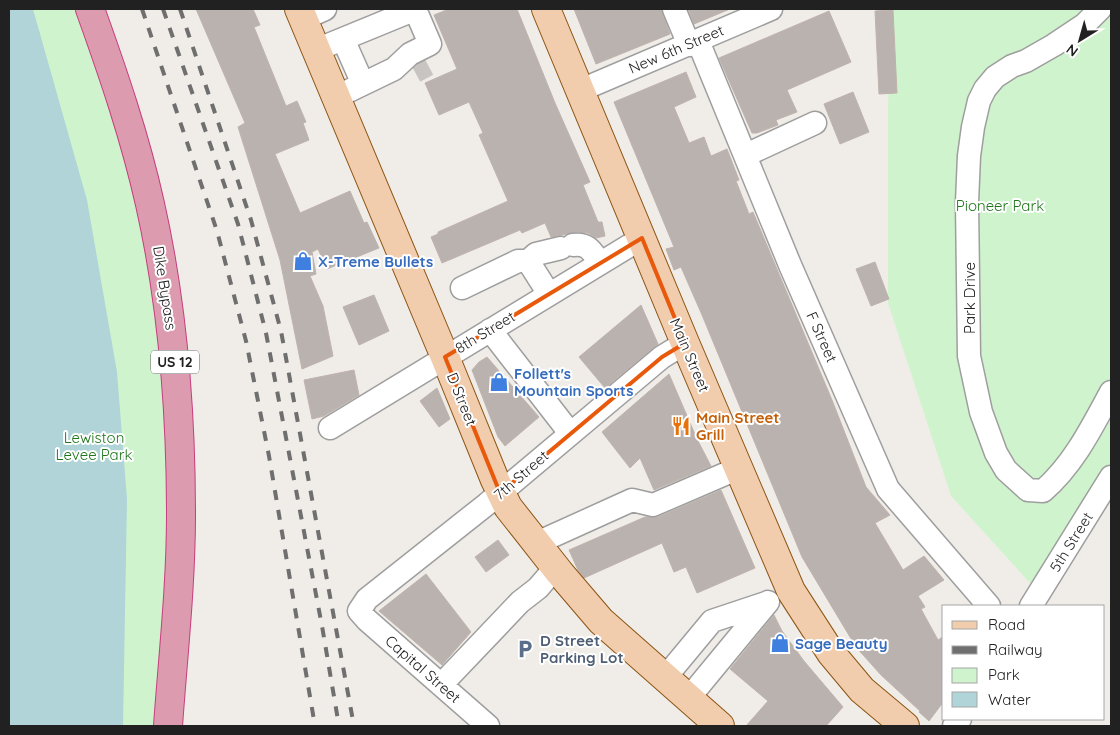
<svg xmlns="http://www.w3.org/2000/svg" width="1120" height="735" font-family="Quicksand,sans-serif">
	<rect width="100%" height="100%" fill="#f0ede9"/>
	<!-- park -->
	<path fill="#cff4cd" d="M9,9H90L110,64L177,386L159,726H9Z
		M892,9H1111V477L1039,593L951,496L888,303V107Z"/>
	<!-- water -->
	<path fill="#b0d4d8" d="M9,9H33L87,200L117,372L127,499L123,726H9Z"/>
	<!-- building -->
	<path fill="#bab2af" stroke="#c0b3ad" d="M196,9H253L260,25L254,27L286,106L297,101L306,122L303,123L309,140L275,154L300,213L350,191L364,223L367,222L379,248L327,269L318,249L312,252L316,274L310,276L323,306L333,356L302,369L280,260L238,127L245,123Z
		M449,9H517L555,103L590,182L583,185L598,222H602L605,236L596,238L588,233L578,232L551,237L545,223L522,233L520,230L442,263L431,237L438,234V232L508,201L479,135L483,133L469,102L439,115L425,83L457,69L434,15Z
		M574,9H661L670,34L596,64Z
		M688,9H730L694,24Z
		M893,10L897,93L879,94L875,11Z
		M829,11L851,62L787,90L797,112L776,120L778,125L757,133H752L719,58Z
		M686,72L696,97L674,107L689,143L704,137L711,156L727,149L739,180L736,181L749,214L753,212L832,400L866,487L890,515L875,523L903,570L924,556L944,580L918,596L925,607L921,609L938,640L944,636V701L929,721L919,712L920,711L881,675L856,647L802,557L702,315L681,267L674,270L666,249L674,247L614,102Z
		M853,92L869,132L840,144L824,104Z
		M875,262L889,299L871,306L856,269Z
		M374,295L389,331L359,345L343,307Z
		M641,305L658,344L605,388L579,357Z
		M487,357L539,417L505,446L498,437L472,370L479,362Z
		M354,370L359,395L324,416L312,419L304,380Z
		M669,374L697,439L711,466L654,490L640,458L630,468L602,432Z
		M437,388L450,419L439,427L420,401Z
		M721,490L755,568L697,593L686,567L674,572L662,543L584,578L578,570L569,550L645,517H658Z
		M498,540L509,555L486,572L475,557Z
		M426,574L471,632L442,665L379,611Z
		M774,615L782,631L804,661L843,707L826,726H746L768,701L730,669Z"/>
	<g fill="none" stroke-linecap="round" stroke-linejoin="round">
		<!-- minor-tunnel -->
		<path stroke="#c7c4c1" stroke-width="22" stroke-dasharray="22 11" stroke-linecap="butt" d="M415,72L428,65"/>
		<!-- minor casing -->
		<g stroke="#9e9e9e" stroke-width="25">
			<path id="minor" d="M674,9L689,45
				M1100,9L1084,25L1054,45L1026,61L1012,66L995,77L985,89L979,101L973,127L969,156L967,202L969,356L981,412L996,453L1006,470L1028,490L1043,491C1074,464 1092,427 1111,392
				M303,19L325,9
				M343,39L363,84
				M698,41L790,265L888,489L989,606
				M316,50L416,9
				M581,90L771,9
				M336,97L394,69L410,54L430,44L415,9
				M746,155L815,123
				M573,245C589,243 592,252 600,263
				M528,261L536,254L561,248
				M462,288L518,261H528L549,294
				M490,330L570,433
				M330,428L642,238
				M537,543L632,500L653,505L739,468
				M1031,606L1111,477
				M673,668L712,621L766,603
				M441,685L520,602L538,588L556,567
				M697,688L768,602
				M488,726L367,620L359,611L367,599L487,504L662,357L685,343
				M954,726L960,719"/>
		</g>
		<!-- major casing -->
		<g stroke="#8c5513" stroke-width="30">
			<path id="major" d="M299,9L445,357L495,480L508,507L560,573L601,621L720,726
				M546,9L685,343L791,591L831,653L862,690L905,726"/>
		</g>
		<!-- highway casing -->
		<g stroke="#c63e7e" stroke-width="30">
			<path id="highway" d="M90,9C113,73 135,137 150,204C173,306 181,410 181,515C181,585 173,656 168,726"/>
		</g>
		<!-- minor -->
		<use href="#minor" stroke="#fff" stroke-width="22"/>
		<!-- major -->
		<use href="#major" stroke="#f1ccad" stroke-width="28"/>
		<!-- highway -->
		<use href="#highway" stroke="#dd9bb0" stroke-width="28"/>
		<!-- rail -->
		<path stroke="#6f6f6f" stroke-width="4" stroke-dasharray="10 10" stroke-linecap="butt" d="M142,9L217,231L246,341L269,456L315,726
			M163,9L238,224L266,333L322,626L339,726
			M180,9L251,220L281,331L354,726"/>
	</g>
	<!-- marked area -->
	<path fill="none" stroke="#e8590c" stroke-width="4" stroke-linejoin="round" d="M642,238L685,343L662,357L500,493L445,357Z"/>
	<!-- icons -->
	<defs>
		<g id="shop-bare" transform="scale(1.5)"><path d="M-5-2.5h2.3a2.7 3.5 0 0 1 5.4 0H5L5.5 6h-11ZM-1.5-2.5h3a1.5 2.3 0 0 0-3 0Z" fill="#3f7fe0" stroke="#fff" stroke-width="2.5" paint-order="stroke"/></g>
		<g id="restaurant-bare" transform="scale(1.5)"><path d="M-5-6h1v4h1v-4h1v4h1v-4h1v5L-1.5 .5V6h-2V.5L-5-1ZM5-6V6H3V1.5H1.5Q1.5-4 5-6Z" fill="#e8710a" stroke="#fff" stroke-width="2.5" paint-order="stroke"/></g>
		<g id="parking-bare" transform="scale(1.5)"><path d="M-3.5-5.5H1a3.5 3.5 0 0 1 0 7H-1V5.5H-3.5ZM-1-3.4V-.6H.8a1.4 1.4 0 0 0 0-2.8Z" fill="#5c6f8a" stroke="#fff" stroke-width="2.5" paint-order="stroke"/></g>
	</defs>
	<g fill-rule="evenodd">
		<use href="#shop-bare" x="303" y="261"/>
		<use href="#shop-bare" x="499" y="382"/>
		<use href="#restaurant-bare" x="681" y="426"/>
		<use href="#shop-bare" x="780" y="643"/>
		<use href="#parking-bare" x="525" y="649"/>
	</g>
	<g text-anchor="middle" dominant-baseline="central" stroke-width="4" stroke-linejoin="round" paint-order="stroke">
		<!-- shield labels -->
		<rect fill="#fff" stroke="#646464" stroke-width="1" x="151" y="350.5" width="48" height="23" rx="4"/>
		<g font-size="14" font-weight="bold" fill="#212121">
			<text x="175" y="362">US 12</text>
		</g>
		<!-- street labels -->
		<g font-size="15" fill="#212121" stroke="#fff">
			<text transform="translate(676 49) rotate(-23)">New 6th Street</text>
			<text transform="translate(165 288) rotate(81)">Dike Bypass</text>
			<text transform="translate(969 298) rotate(-90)">Park Drive</text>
			<text transform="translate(485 332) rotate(-31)">8th Street</text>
			<text transform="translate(822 337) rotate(66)">F Street</text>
			<text transform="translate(690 355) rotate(67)">Main Street</text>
			<text transform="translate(462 399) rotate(68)">D Street</text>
			<text transform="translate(521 475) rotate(-41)">7th Street</text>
			<text transform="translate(1071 542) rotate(-58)">5th Street</text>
			<text transform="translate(423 669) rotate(41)">Capital Street</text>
		</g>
		<!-- park labels -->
		<g font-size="15" fill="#1e751a" stroke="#fff">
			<text x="1000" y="205">Pioneer Park</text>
			<text x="94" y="437">Lewiston<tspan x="94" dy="17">Levee Park</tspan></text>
		</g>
		<!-- shop labels -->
		<g font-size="15" font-weight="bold" fill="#366cbe" stroke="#fff" text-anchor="start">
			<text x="318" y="261">X-Treme Bullets</text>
			<text x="514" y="373">Follett's<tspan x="514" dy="17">Mountain Sports</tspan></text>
			<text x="795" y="643">Sage Beauty</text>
		</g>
		<!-- food labels -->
		<g font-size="15" font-weight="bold" fill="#c56008" stroke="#fff" text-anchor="start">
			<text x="696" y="417">Main Street<tspan x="696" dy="17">Grill</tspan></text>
		</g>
		<!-- service labels -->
		<g font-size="15" font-weight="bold" fill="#4e5e75" stroke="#fff" text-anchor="start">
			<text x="540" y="640">D Street<tspan x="540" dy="17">Parking Lot</tspan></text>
		</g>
	</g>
	<!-- border -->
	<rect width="1120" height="735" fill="none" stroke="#212121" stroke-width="20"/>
	<!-- legend -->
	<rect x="942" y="605" width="162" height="115" fill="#ffffff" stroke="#a6a6a6"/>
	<rect x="952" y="621" width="25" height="8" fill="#f1ccad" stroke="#a6a6a6"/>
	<text x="988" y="630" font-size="15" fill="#212121">Road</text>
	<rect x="952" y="646" width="25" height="8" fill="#6f6f6f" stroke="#a6a6a6"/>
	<text x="988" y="655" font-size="15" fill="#212121">Railway</text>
	<rect x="952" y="668" width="25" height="15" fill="#cff4cd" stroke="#a6a6a6"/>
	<text x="988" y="680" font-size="15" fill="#212121">Park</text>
	<rect x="952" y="692" width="25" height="15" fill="#b0d4d8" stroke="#a6a6a6"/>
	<text x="988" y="705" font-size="15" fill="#212121">Water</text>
	<!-- north arrow -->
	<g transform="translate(1080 40) rotate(217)" stroke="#ffffff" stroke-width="4" paint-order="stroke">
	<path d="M0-4L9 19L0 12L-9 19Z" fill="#212121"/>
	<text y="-8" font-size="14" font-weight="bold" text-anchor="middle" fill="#212121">N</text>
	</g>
</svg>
